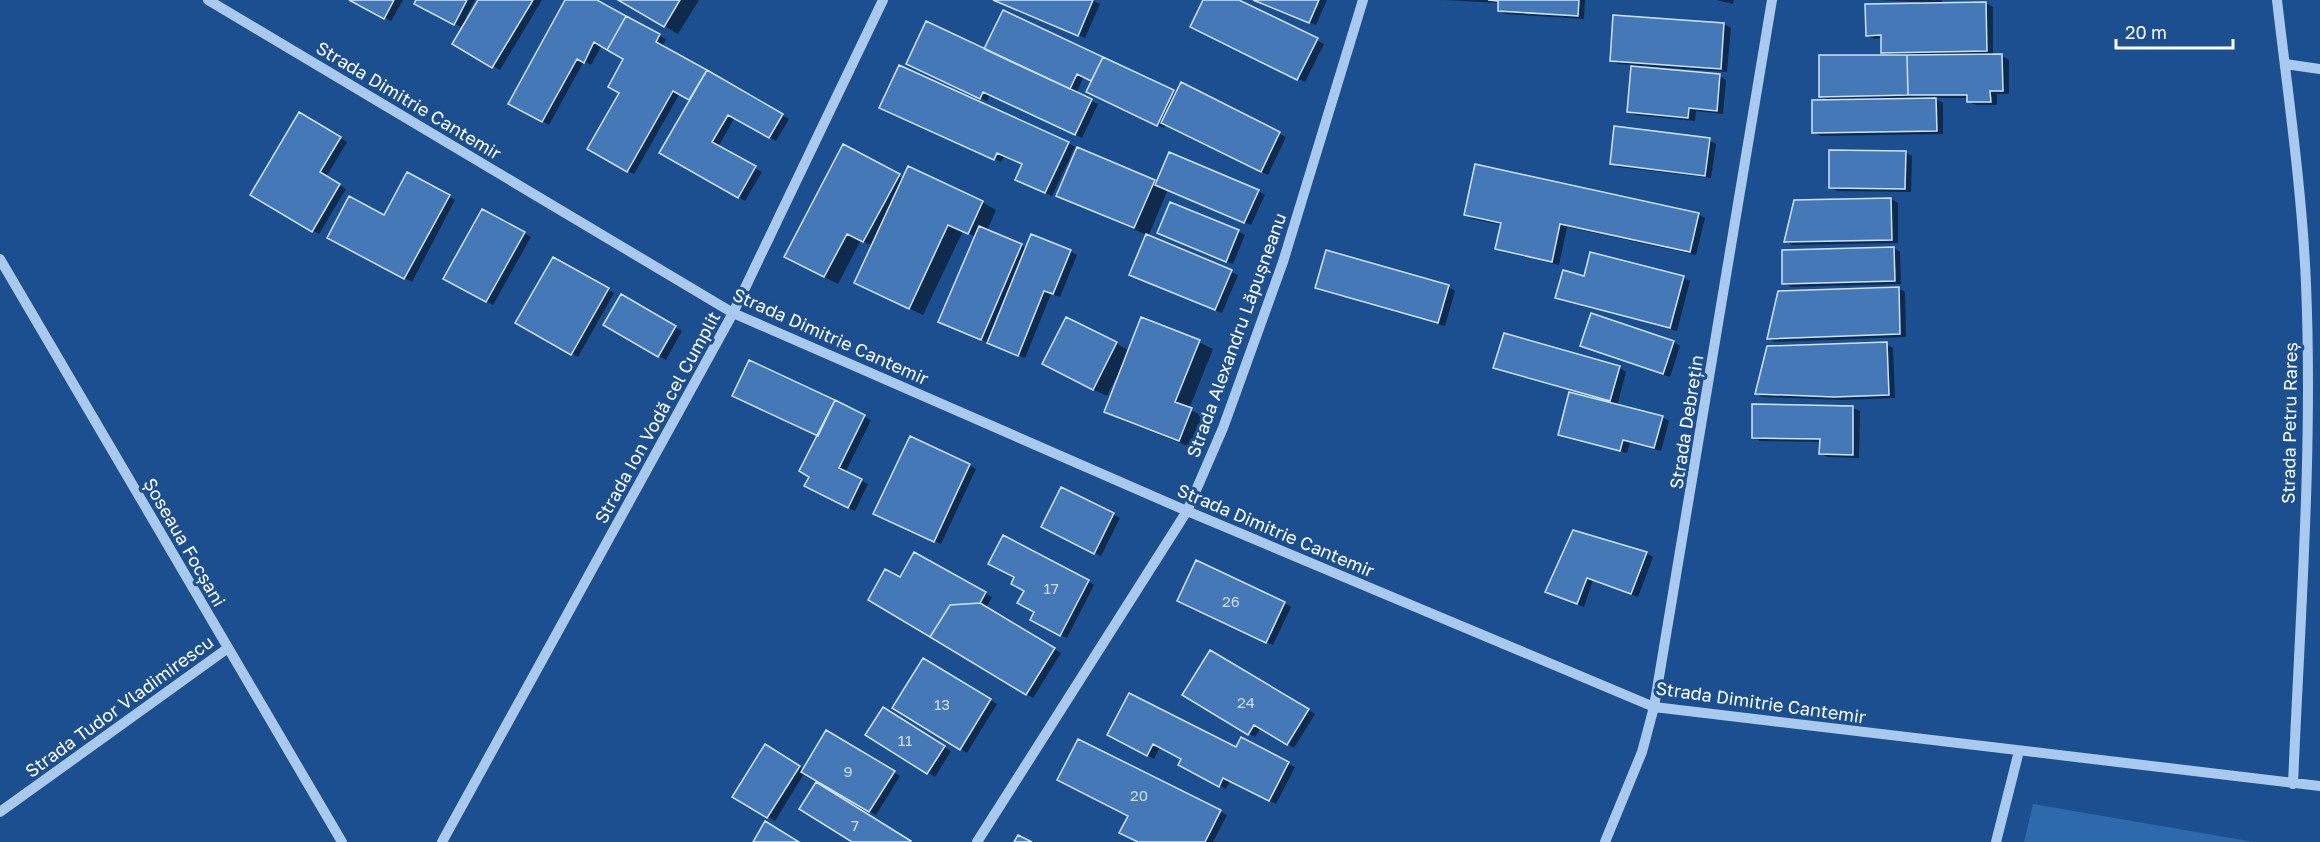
<svg xmlns="http://www.w3.org/2000/svg" width="2320" height="842" font-family="'Golos Text',sans-serif">
	<rect width="100%" height="100%" fill="#1b4f8f"/>
	<!-- green -->
	<path fill="#2e69ad" d="M2033,804L2237,839L2254,842H2024Z"/>
	<!-- shadow -->
	<path fill="#0007" d="M352,0H403L391,21Z
		M418,0H475L466,17L469,18L480,0H542L500,70L454,43L463,28L416,3Z
		M567,0H594L666,39L662,47L789,119L776,141L735,117L718,147L762,172L745,201L661,152L691,99L680,93L634,174L589,149L621,92L625,58L602,45L591,65L584,61L549,125L510,103Z
		M621,0H699L678,34Z
		M995,0H1092L1100,4L1085,38Z
		M1204,0H1236L1324,44L1305,82L1198,30Z
		M1254,0H1327L1316,25Z
		M1444,0H1585L1584,19L1506,14L1499,10V3Z
		M1716,0H1734L1733,4Z
		M1878,0H1942L1941,4L1986,3L1993,7V56H2002L2009,60V94H1997V105H1976L1969,102V98H1934L1943,103V134L1821,136L1814,132L1830,101L1821,96L1890,56L1882,52V38L1874,39L1867,35L1920,4V2Z
		M1004,12L1177,94L1181,84L1286,137L1268,175L1166,125L1164,128L1094,95L1093,81L1084,76L1076,94L1098,104L1082,138L990,94L987,101L915,67L985,51Z
		M1614,17L1724,24L1731,28L1727,72L1642,66L1641,68L1720,76L1726,80L1723,114L1696,111L1695,121L1635,115L1628,111L1633,65L1618,64L1611,60Z
		M888,112L1068,143L1075,147L1052,196L1023,183V165L1004,156L1001,162Z
		M300,114L347,142L326,177L346,189L319,234L252,195Z
		M1709,140L1716,144L1711,178L1618,167L1611,163Z
		M844,146L904,179L982,202L996,210L987,231L1027,248L1070,251L1077,255L1060,297L1051,294L1025,358L947,325L976,237L963,231L923,315L856,283L873,246L861,240L838,284L799,264Z
		M1905,152L1912,156L1911,192L1837,191L1830,187Z
		M407,174L455,200L412,282L328,238L385,217Z
		M1154,181L1158,183L1258,191L1265,195L1251,225L1168,189L1148,237L1238,275L1222,313L1137,278L1147,235L1072,203L1058,195Z
		M1891,199L1898,203V243L1792,245L1786,241Z
		M483,211L531,237L493,305L445,278Z
		M1698,214L1705,218L1696,255L1567,227L1559,265L1504,252L1497,249L1502,225L1473,219L1466,215Z
		M1238,231L1245,235L1233,264L1165,236Z
		M1894,248L1900,252L1901,284L1791,287L1784,283Z
		M1327,252L1449,287L1455,291L1445,326L1323,291L1317,287Z
		M553,259L614,293L578,357L517,323Z
		M1585,277L1683,278L1690,281L1677,331L1564,301L1557,298Z
		M1898,288L1905,292L1906,337L1775,342L1769,338Z
		M622,296L682,331L666,360L605,325Z
		M1505,335L1620,368L1626,372L1617,406L1662,417L1669,421L1661,451L1630,443L1627,453L1567,438L1560,434L1604,403V400L1502,371L1495,367Z
		M1199,342L1213,349L1189,409L1205,417L1193,448L1119,419L1106,411L1118,379L1116,378L1107,396L1057,372L1116,343L1129,351Z
		M1674,342L1680,346L1670,377L1581,345Z
		M1886,344L1893,348L1895,398L1842,400L1763,397L1757,394Z
		M750,362L871,420L845,473L868,484L855,511L813,490L811,476L820,436Z
		M1754,406L1853,408L1860,411L1859,458L1828,457L1821,454V442L1760,441L1754,437Z
		M969,465L976,469L941,544L882,517Z
		M1062,489L1120,518L1101,556L1050,530Z
		M1646,553L1653,557L1638,597L1593,580L1584,607L1547,592Z
		M915,554L992,597L986,608L1061,653L1033,698L870,600L900,579Z
		M1016,577L1088,581L1094,585L1067,638L1032,620L1036,611Z
		M1284,603L1291,607L1273,645L1185,604Z
		M1211,652L1315,714L1294,748L1261,727L1255,737L1184,695Z
		M924,660L997,704L967,753L894,708Z
		M883,709L951,751L935,777L867,734Z
		M827,732L900,776L876,815L805,772L775,821L734,796L765,746L804,770Z
		M1109,735L1236,749L1241,739L1295,767L1276,804L1230,781L1226,789L1180,765L1183,758L1160,747L1154,759Z
		M1078,741L1227,815L1213,842H1140L1130,815Z"/>
	<!-- building -->
	<path fill="#4478b7" stroke="#cfe3fa" stroke-width="1.5" d="M349,0H394L384,19Z
		M416,0H467L454,25L414,4Z
		M478,0H533L492,68L452,44Z
		M565,0H597L626,16L607,50L594,42L584,63L577,59L542,122L508,104Z
		M618,0H680L664,27Z
		M993,0H1093L1078,36Z
		M1203,0H1239L1318,38L1297,80L1190,27Z
		M1253,0H1319L1309,23Z
		M1488,0H1579L1578,16L1498,11V1Z
		M1986,2L1987,51L1881,53V35L1866,36L1865,4Z
		M1003,10L1103,57L1091,81L1077,74L1070,89L984,49Z
		M1613,15L1724,23L1721,69L1610,61Z
		M626,16L660,34L656,42L707,70L689,100L673,91L627,172L587,149L619,93L608,87L623,59L607,50Z
		M926,21L1092,99L1075,135L983,92L980,99L906,64Z
		M2002,54L2003,91H1990L1991,102H1967V95H1908L1907,55Z
		M1819,55H1907L1908,95L1819,97Z
		M1103,57L1174,90L1157,126L1086,92Z
		M899,65L1069,142L1045,193L1015,180L1022,164L997,153L994,160L879,108Z
		M1631,66L1720,74L1717,111L1689,108L1688,118L1627,112Z
		M707,70L783,114L769,138L728,115L712,142L756,166L738,198L659,153Z
		M1181,82L1280,132L1261,172L1161,123Z
		M1936,98L1937,131L1812,133V100Z
		M299,112L341,137L320,172L340,184L312,232L250,195Z
		M1614,126L1710,138L1705,176L1610,164Z
		M843,144L900,174L863,242L847,234L824,277L784,257Z
		M1077,147L1155,180L1134,228L1056,196Z
		M1829,150L1906,151L1905,189L1829,188Z
		M1169,152L1259,190L1244,223L1155,185Z
		M1475,164L1699,213L1690,252L1560,224L1552,262L1495,249L1501,223L1464,215Z
		M908,166L983,201L968,234L948,225L909,309L854,283Z
		M407,172L450,195L404,279L327,238L349,196L384,215Z
		M1891,198L1892,240L1784,242L1794,200Z
		M1170,202L1239,230L1226,262L1157,233Z
		M482,209L525,232L486,302L443,279Z
		M979,226L1022,244L981,340L938,322Z
		M1031,234L1071,250L1053,294L1044,291L1018,356L987,343Z
		M1146,234L1232,270L1215,310L1129,275Z
		M1894,247L1895,281L1782,284V250Z
		M1326,250L1449,285L1438,323L1315,288Z
		M1590,252L1684,276L1670,328L1555,298L1563,270L1584,276Z
		M553,257L609,288L571,355L515,323Z
		M1899,287L1900,334L1767,339L1778,291Z
		M621,294L676,326L658,357L603,325Z
		M1591,313L1674,341L1663,374L1580,346Z
		M1066,317L1117,342L1093,390L1042,364Z
		M1141,317L1200,340L1175,402L1192,408L1179,441L1104,412Z
		M1504,333L1620,366L1610,401L1493,368Z
		M1887,342L1889,395L1834,397L1755,394L1767,346Z
		M749,360L835,400L818,436L732,396Z
		M1569,392L1663,416L1654,448L1623,440L1620,451L1558,435Z
		M835,400L865,415L839,468L862,479L848,508L804,486L809,477L799,471Z
		M1752,404L1853,406V455L1819,454L1820,439L1752,438Z
		M910,436L970,464L934,542L873,514Z
		M1061,487L1114,513L1094,554L1041,527Z
		M1573,530L1647,552L1631,594L1587,578L1577,604L1545,592Z
		M1003,535L1089,580L1060,636L1030,620L1034,612L1017,603L1024,591L1011,584L1014,577L988,564Z
		M914,552L986,592L980,603L950,605L930,637L868,600L885,569L900,577Z
		M1196,560L1285,602L1266,643L1177,601Z
		M980,603L1055,648L1026,695L930,637L950,605Z
		M1210,650L1309,709L1287,745L1254,725L1248,735L1182,695Z
		M923,658L991,699L960,750L892,708Z
		M1129,693L1236,747L1241,737L1289,762L1269,801L1223,778L1219,787L1178,765L1181,759L1153,744L1147,756L1107,735Z
		M883,707L945,746L927,774L865,735Z
		M826,730L895,771L869,812L801,772Z
		M1078,739L1221,810L1205,842H1138L1119,833L1128,816L1057,780Z
		M765,744L800,766L767,818L732,797Z
		M816,782L911,841L910,842H852L799,809Z
		M765,821L799,842H753Z
		M1018,835L1032,842H1014Z"/>
	<g fill="none" stroke-linecap="round" stroke-linejoin="round">
		<!-- minor -->
		<path stroke="#a9c9ee" stroke-width="10" d="M208,0L733,313L1187,511L1654,707L2320,786
			M2277,0C2288,95 2302,189 2306,284C2313,451 2300,618 2293,784
			M2285,64L2320,69
			M0,259L342,842
			M0,812L228,648
			M442,842L733,313L883,0
			M977,842L1187,511L1223,428L1283,262L1363,0
			M1605,842L1642,752L1654,707L1772,0
			M1996,842L2019,751"/>
	</g>
	<g text-anchor="middle" dominant-baseline="central" stroke-width="6" stroke-linejoin="round" paint-order="stroke">
		<!-- number labels -->
		<g font-size="15" fill="#d0dded">
			<text x="1051" y="588">17</text>
			<text x="1231" y="601">26</text>
			<text x="1246" y="702">24</text>
			<text x="942" y="704">13</text>
			<text x="905" y="740">11</text>
			<text x="848" y="771">9</text>
			<text x="1139" y="795">20</text>
			<text x="855" y="825">7</text>
		</g>
		<!-- street labels -->
		<g font-size="18" fill="#fff" stroke="#1b4f8f">
			<text transform="translate(409 100) rotate(31)">Strada Dimitrie Cantemir</text>
			<text transform="translate(1236 335) rotate(-70)">Strada Alexandru Lăpușneanu</text>
			<text transform="translate(831 336) rotate(24)">Strada Dimitrie Cantemir</text>
			<text transform="translate(657 417) rotate(-61)">Strada Ion Vodă cel Cumplit</text>
			<text transform="translate(1686 422) rotate(-81)">Strada Debrețin</text>
			<text transform="translate(2289 423) rotate(-89)">Strada Petru Rareș</text>
			<text transform="translate(1276 530) rotate(23)">Strada Dimitrie Cantemir</text>
			<text transform="translate(185 542) rotate(60)">Șoseaua Focșani</text>
			<text transform="translate(1761 702) rotate(8)">Strada Dimitrie Cantemir</text>
			<text transform="translate(119 706) rotate(-36)">Strada Tudor Vladimirescu</text>
		</g>
	</g>
	<!-- scale -->
	<path d="M2116 39v9h117v-9" fill="none" stroke="#ffffff" stroke-width="3"/>
	<text x="2125" y="39" font-size="18" fill="#ffffff" stroke="#1b4f8f" stroke-width="4.5" paint-order="stroke">20 m</text>
</svg>
